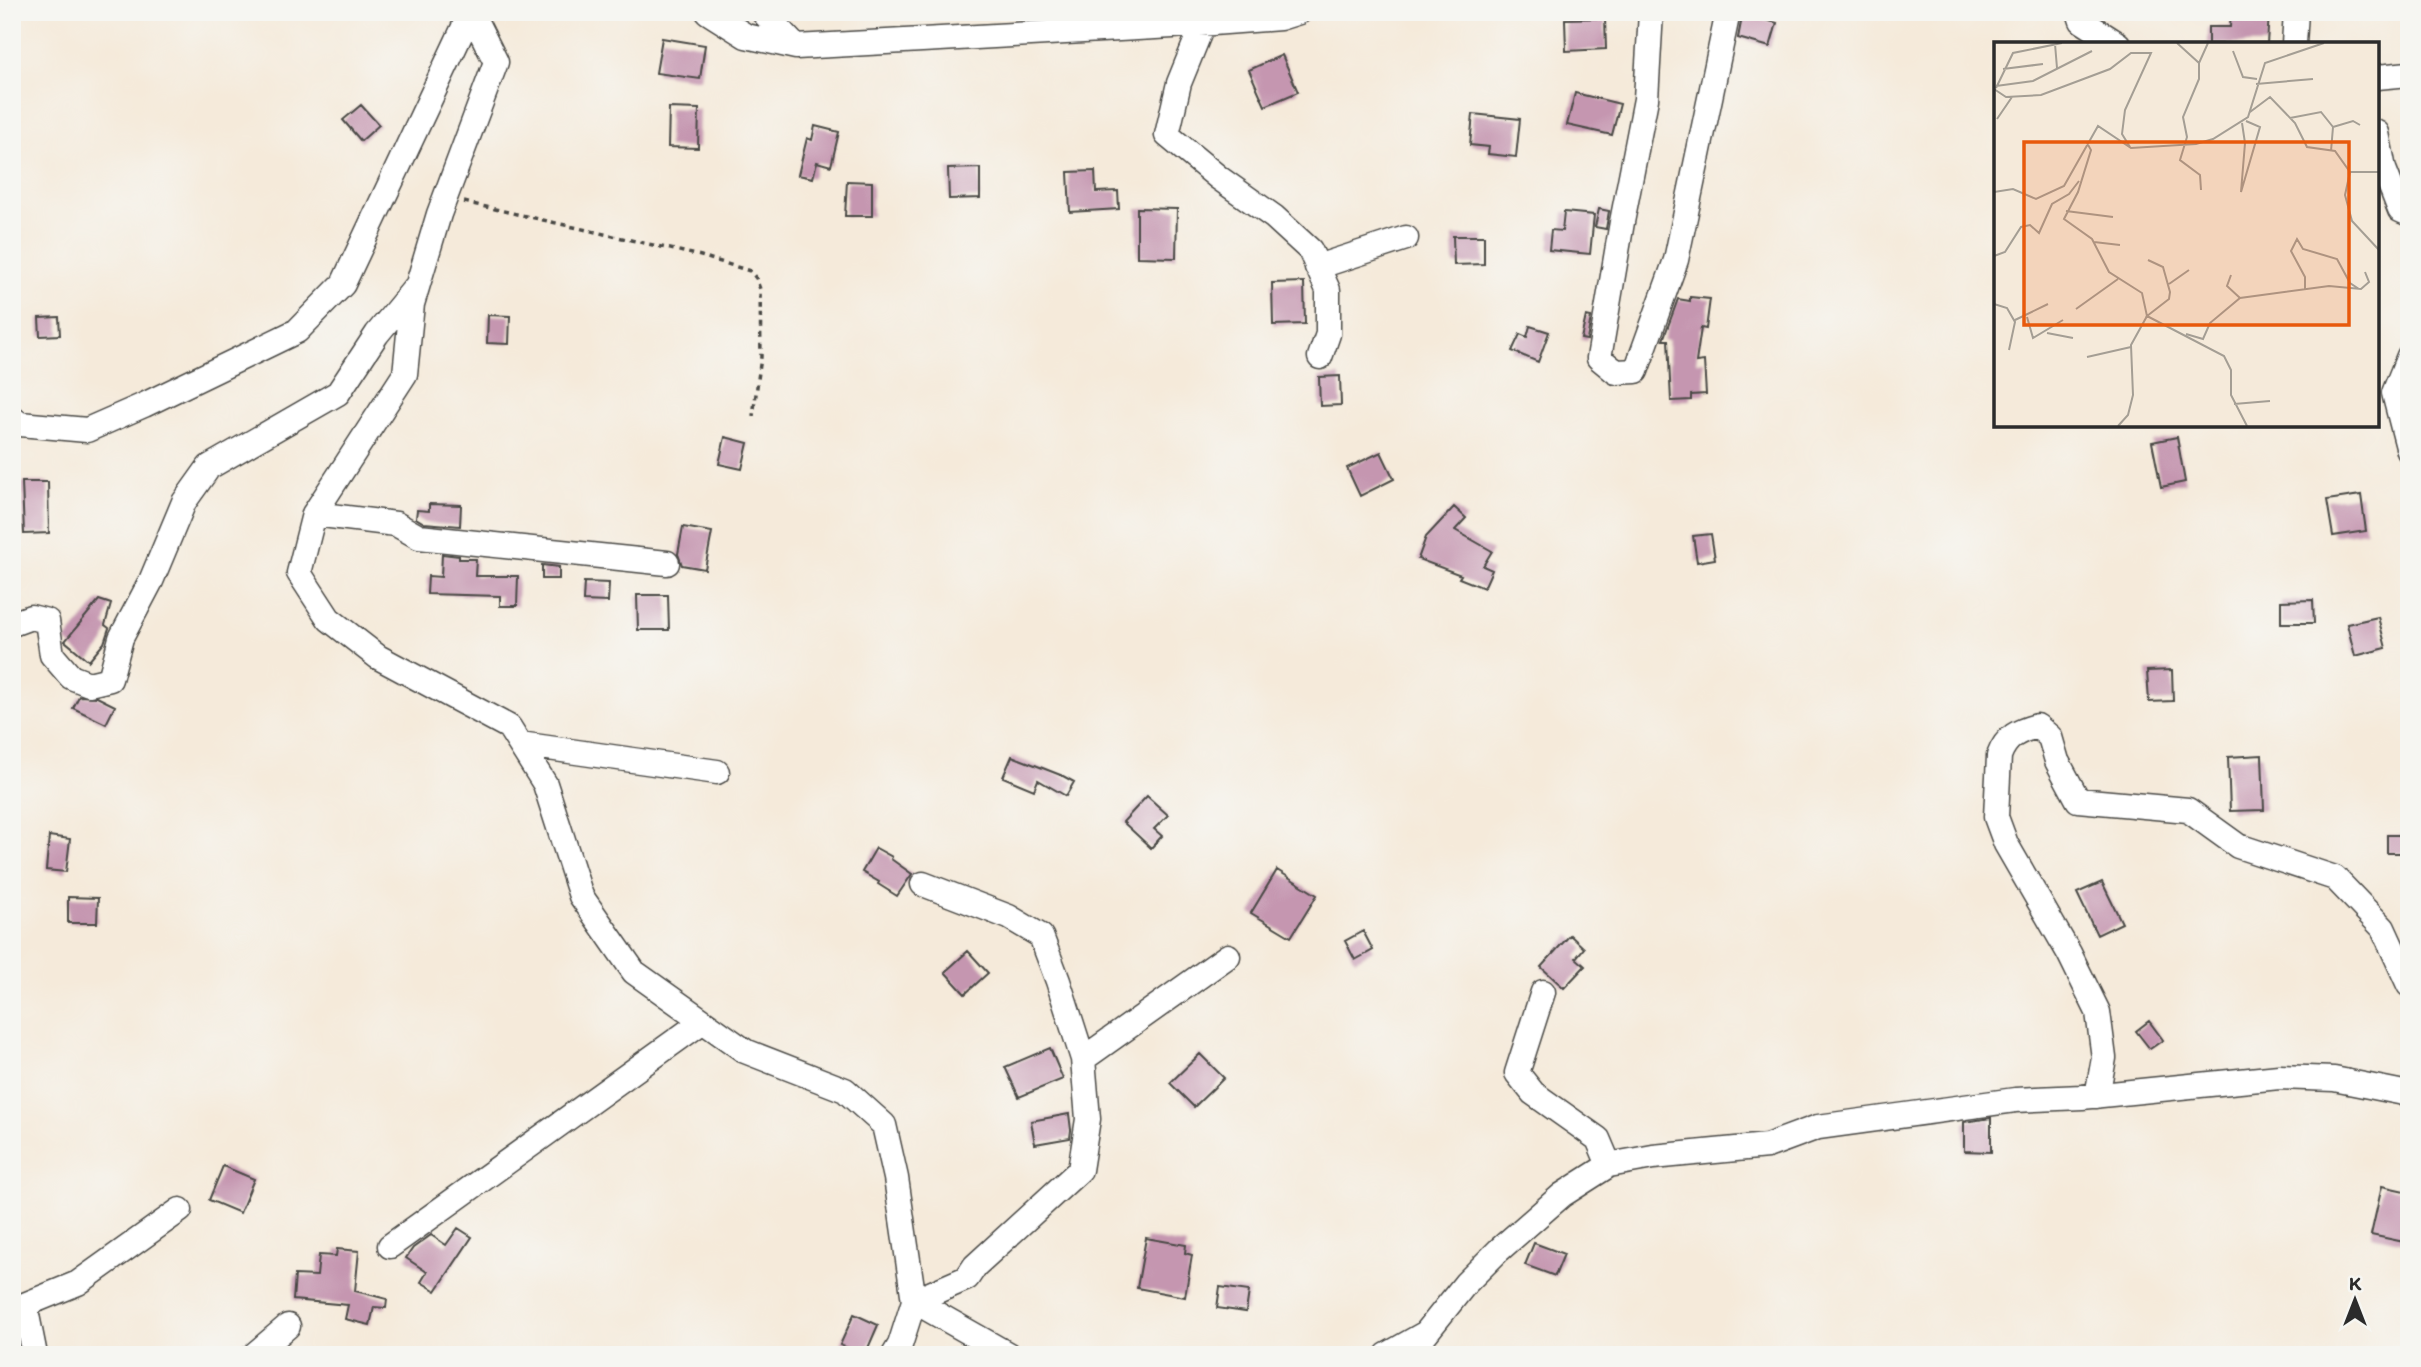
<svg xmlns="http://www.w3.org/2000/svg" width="2421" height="1367" font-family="Itim,sans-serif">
	<rect width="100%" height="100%" fill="#f6f6f2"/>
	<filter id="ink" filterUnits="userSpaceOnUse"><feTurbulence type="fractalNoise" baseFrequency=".0143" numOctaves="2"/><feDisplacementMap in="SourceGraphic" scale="14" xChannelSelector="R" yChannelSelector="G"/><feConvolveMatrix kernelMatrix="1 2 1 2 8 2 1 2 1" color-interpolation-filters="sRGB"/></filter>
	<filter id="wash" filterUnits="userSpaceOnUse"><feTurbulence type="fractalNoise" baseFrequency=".00686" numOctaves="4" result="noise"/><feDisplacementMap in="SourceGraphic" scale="28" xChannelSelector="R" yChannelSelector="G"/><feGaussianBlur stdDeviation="1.57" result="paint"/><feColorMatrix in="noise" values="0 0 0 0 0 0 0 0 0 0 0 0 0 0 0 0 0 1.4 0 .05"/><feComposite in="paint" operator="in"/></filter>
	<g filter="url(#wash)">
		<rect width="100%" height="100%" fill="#f5eada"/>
		<g id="blocks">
			<!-- building -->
			<path fill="#c596b0" d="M1743,12H1759L1758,18L1777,23L1770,47L1738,38Z
				M2231,12H2269L2267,44H2208V27H2230Z
				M1605,18L1606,49L1566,51L1565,19Z
				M662,38L705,45L700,79L656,73Z
				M1282,55L1298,92L1265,106L1249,70Z
				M1575,93L1620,104L1612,135L1567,125Z
				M361,105L379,125L361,141L343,120Z
				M669,108L699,109L698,148L668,147Z
				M1473,114L1520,119L1516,157L1488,154L1489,147L1470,145Z
				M815,126L839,132L831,166L817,162L813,178L798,175L807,138L812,140Z
				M980,168V198L949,199L948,169Z
				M1095,171L1096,192L1118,191L1119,209L1070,212L1068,172Z
				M847,181L872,182V216H845Z
				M1137,208L1177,209L1176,258L1137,257Z
				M1599,209L1609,211L1606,229L1595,227Z
				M1564,212L1594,215L1590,254L1549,250L1551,230L1562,231Z
				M1453,236H1484V264L1454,265Z
				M1304,282L1305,324L1273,325L1272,283Z
				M1690,297L1710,299L1706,329L1701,328L1696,362L1704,361L1706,394L1691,395V400L1671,401L1668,340H1663L1678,299L1690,301Z
				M488,315L510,316L509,344L487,343Z
				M1586,316L1591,317L1587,340L1581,339Z
				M59,317L60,335L40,336L39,318Z
				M1530,326L1549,332L1538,362L1512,351L1520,334L1527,337Z
				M1340,376L1341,405L1320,406L1319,377Z
				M725,437L748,443L742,469L719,464Z
				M2177,437L2185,482L2161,487L2152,442Z
				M1381,452L1394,479L1360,496L1347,468Z
				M22,482H48L49,533L24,534Z
				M2361,495L2366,531L2333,536L2327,500Z
				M429,504L461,505L460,526L424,523L416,518L417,510L429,511Z
				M1454,507L1466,518L1455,530L1492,551L1483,566L1492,570L1484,588L1459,578L1461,575L1418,559L1426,537Z
				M683,527L712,532L705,569L682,565L678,554Z
				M1711,534L1715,559L1697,562L1693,536Z
				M442,554L459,556V559H476L475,576H518L517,606H500V596L427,594L428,576L441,577Z
				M542,565L559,567V579H542Z
				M584,582L609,583L608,602L583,601Z
				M637,595H668L669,630H638Z
				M99,600L111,604L105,625L109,628L104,643L89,661L65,641Z
				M2313,600L2314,623H2281V601Z
				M2378,617L2386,648L2355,656L2347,624Z
				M2172,670L2173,701L2149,702L2147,671Z
				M79,696L97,697L115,706L106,724L73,708Z
				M2262,755L2264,810L2230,811L2228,757Z
				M1012,756L1063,776L1074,782L1066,796L1038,780L1034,790L1003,777Z
				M1147,796L1168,815L1154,829L1162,836L1151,848L1123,822Z
				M2387,835H2404V853H2387Z
				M49,836L70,839L66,872L46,870Z
				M876,848L892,857L891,859L912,874L897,896L878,884L879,882L862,872Z
				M1277,870L1317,895L1291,937L1251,913Z
				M2102,882L2122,923L2097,935L2077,893Z
				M68,897L98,898L97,923H68Z
				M1363,931L1373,950L1355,960L1345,941Z
				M1570,935L1584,948L1576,958L1585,966L1564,988L1541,967Z
				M968,951L988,973L965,994L945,972Z
				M2149,1021L2163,1040L2150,1049L2136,1031Z
				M1050,1048L1063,1079L1019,1097L1005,1067Z
				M1200,1054L1224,1078L1194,1107L1170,1083Z
				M1069,1114L1071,1130L1070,1138L1035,1144L1031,1121Z
				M1991,1118V1152L1964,1151V1122Z
				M223,1166L254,1179L240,1213L209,1200Z
				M2382,1186L2409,1192V1222L2404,1242L2371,1235Z
				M458,1228L472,1237L436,1291L421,1282L427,1272L406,1258L413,1248L431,1235L446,1245Z
				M1146,1238L1186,1245L1185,1253L1192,1255L1185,1297L1137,1288Z
				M1534,1243L1564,1254L1555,1276L1525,1265Z
				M337,1249L359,1251L355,1291L387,1299L386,1308L374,1307L370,1325L345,1319L348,1305L293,1300L295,1275L317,1276L319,1255L336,1256Z
				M1220,1287L1249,1291L1246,1312L1217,1308Z
				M854,1314L878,1325L865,1355L840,1345Z"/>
		</g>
	</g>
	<g filter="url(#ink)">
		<use href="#blocks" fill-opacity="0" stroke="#494845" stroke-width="2"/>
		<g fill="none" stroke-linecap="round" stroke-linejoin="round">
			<!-- minor casing -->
			<g stroke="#494845" stroke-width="27">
				<path id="minor" d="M471,12L496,62L439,214L412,304L405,374L314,514L299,573L329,619L378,657L509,727L545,784L581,896L634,972L745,1051L845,1090L884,1125L896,1178L914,1301L900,1345L894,1355
					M708,12L746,36L796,47L1173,26L1280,18L1299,12
					M763,12L796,47
					M1205,12L1203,24L1179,83L1167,135L1219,178L1274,217L1310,250L1328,290V334L1320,357
					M1651,12L1646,99L1622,222L1599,358L1616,372L1636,371L1676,260L1728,12
					M2079,12L2082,21L2118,44
					M2294,44L2296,12
					M2377,77L2409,74
					M2377,133L2384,169L2400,210L2409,214
					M1317,267L1406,238
					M2409,356L2394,393L2409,451
					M12,418L20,424L87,430L144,405L297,331L343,284L471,12
					M314,514L396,524L419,537L667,563
					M12,624L31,617L47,621L52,655L71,677L89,684L110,679L121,638L151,581L184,502L209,467L338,393L377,334L415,288
					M520,744L717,772
					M1543,992L1517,1073L1533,1093L1598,1139L1609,1165
					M1083,1059L1228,956
					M2097,1096L2104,1058L2098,1012L2069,953L2006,844L1996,817L1999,756C2006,736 2019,731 2037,726L2050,737L2057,761L2078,800L2188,810L2238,846L2335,878L2383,928L2409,985
					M390,1246L703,1021
					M914,1301L967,1278L975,1266L1080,1170L1088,1119L1083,1059L1058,981L1041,936L1009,917L923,884
					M914,1301L1009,1355
					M25,1305L35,1355
					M12,1310L78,1283L180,1210
					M254,1355L288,1326
					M1387,1355L1426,1333L1466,1283L1499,1250L1562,1195L1609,1165L1653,1157L1767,1146L1818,1127L2015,1100L2082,1097L2279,1077L2334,1079L2409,1094"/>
			</g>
			<!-- path -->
			<path stroke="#494845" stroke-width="3.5" stroke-dasharray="5 5" stroke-linecap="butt" d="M464,202L701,256L750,271L756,278L760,289L761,357L753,416"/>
			<!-- minor -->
			<use href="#minor" stroke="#fff" stroke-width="24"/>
		</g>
	</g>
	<!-- overview -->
	<g transform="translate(1994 42)">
		<rect width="385" height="385" fill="#f5eada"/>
		<path fill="none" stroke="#a49e94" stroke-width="2" d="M183,1L205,21V37L189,75L193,95L186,118L206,133L207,148M61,2L63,26M239,9L249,35L263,37M205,21L214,1M9,27L49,22M262,42L319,37M2,44L39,39L98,9M2,46L19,11L68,1M0,47L12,55L47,53L116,27L137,11H157L131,68L128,92L136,105M256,70L276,55L301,81L313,105L341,109L356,130H385M296,76L327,70L339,85L337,109M3,77L18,55M248,81L251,101L247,150L266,85L252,79M339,85L359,79L366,83M93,101L97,108L84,150L70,177L98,197L115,230L148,251L153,274L137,303L139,353L134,373L124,384M356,130L351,153L358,179L385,208M0,150L19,147L42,157L70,144L104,84L137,106L202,102L219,97L254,75L271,21L330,1M72,169L119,175M100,200L126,203M0,214L11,210L27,185L36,183L45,191L58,162L75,152L85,139M154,218L169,225L176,250L175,257L153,274L230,314L237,328V353L253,384M237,233L233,244L246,256M175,242L195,228M311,247V235L297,209L303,197L309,207L343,217L356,241L365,247M0,262L13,266L21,280L15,308M82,267L124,237M33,275L39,296L69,278M21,278L54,262M53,291L79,296M192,292L209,297L216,281L246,256L335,244L367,247L375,240L371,230M93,315L137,305M240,362L276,359"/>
		<path fill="#e8590c" fill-opacity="0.15" stroke="#e8590c" stroke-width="3.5" d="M30,100H355V283H30Z"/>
		<rect width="385" height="385" fill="none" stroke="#2b2b2b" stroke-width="3.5"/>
	</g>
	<!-- margin -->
	<rect width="2421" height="1367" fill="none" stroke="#f6f6f2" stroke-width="42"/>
	<!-- north arrow -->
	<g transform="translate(2355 1300)" stroke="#f6f6f2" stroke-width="5" paint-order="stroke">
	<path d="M0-5L12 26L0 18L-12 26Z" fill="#2b2b2b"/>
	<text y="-10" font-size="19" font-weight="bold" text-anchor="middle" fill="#2b2b2b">K</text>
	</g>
</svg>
